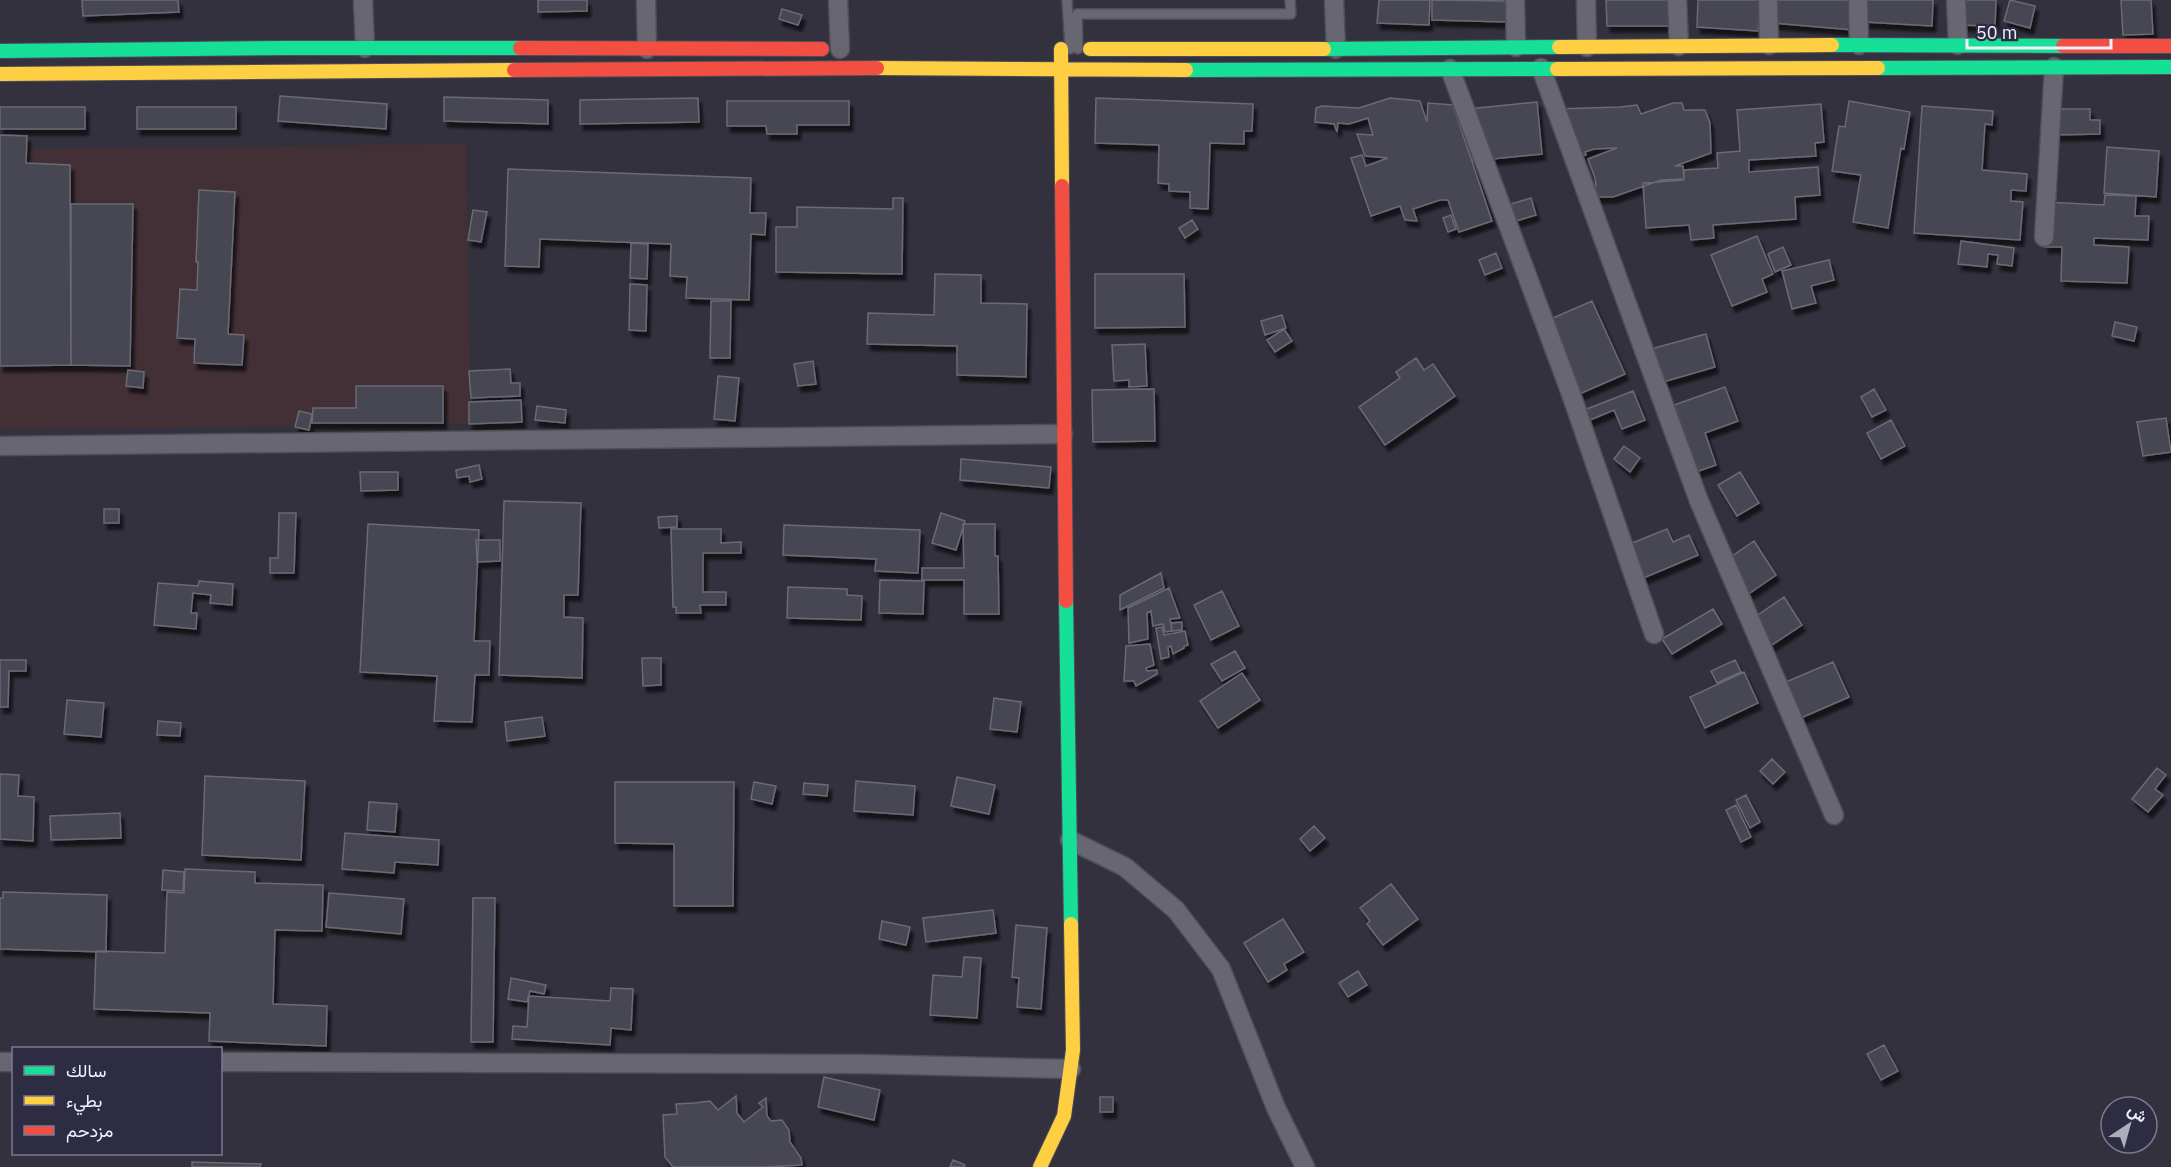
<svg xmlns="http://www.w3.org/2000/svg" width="2171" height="1167" font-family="'IBM Plex Sans',Vazirmatn,sans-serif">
	<defs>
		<filter id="shadow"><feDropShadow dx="3.5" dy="6" stdDeviation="1.5" flood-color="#0009"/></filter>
	</defs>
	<rect width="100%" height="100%" fill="#32313d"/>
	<!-- industrial -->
	<path fill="#423036" d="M466,144L471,424L0,430V149Z"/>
	<!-- building -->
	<path fill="#474652" stroke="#6b6a75" stroke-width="1.5" filter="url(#shadow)" d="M82,0H178L179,12L83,16Z
		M538,0H587V11L538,12Z
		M1379,0H1430L1429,25L1377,23Z
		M1432,0L1509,1V22L1432,20Z
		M1606,0H1676V26H1607Z
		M1698,0H1760L1758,31L1697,27Z
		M1775,0H1855L1853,30L1773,23Z
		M1866,0H1933L1932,26L1865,22Z
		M1956,0H1996L1995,26L1955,25Z
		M2010,0L2035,6L2030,28L2004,21Z
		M2121,0H2151L2153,34L2123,35Z
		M782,9L802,15L798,25L779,19Z
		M280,96L387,104L386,129L278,121Z
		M444,97L548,100V124L444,121Z
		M698,98L699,122L580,124V100Z
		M1096,98L1253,104L1252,131H1244V144L1210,143L1208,209L1190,208V192L1169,191V184L1158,183L1159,145L1095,143Z
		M1390,98L1420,101L1427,122L1428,103L1453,105L1492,221L1459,232L1448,200H1440L1413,209L1417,221L1405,220L1400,206L1371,216L1351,158L1362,155L1366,166L1388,158L1365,156L1357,134L1373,135L1368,118L1349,124L1338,123L1337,132L1334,124L1315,122L1316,108L1322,106L1359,108Z
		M727,101H849V125H797V134H767L766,126H727Z
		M1849,101L1910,112L1904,149L1901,148L1888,228L1853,222L1861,175L1832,171L1839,126L1845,127Z
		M1537,102L1542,154L1473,161L1468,109Z
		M1673,103H1682L1684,110H1705L1710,123L1711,153L1675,166H1683L1684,179L1661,180L1613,197H1590L1585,186H1596L1595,178L1588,159L1617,148L1594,149L1585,152L1586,155H1572L1555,109L1620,107L1637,105L1641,114Z
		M1821,104L1824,142L1815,143L1816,156L1749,160V172L1818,167L1820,195L1795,197L1796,219L1713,225L1714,238L1691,240L1689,225L1646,228L1643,183L1684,180V170L1718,168L1717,153L1740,151L1737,110Z
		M1922,106L1993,111L1992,125L1985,124L1982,170L2027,174L2026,191L2011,190V201L2023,202L2020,240L1914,233Z
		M0,107H85V129H0Z
		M137,107H236V129H137Z
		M2052,109H2090V120H2100V134L2053,135Z
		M0,135L27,136L26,163L70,165L71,365L0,366Z
		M2107,147L2159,151L2156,197L2104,193Z
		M508,169L751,178L750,213H766L765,235L751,234L749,300L686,298L687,277L670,276L671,244L540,239L539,267L505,266Z
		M199,190L235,192L228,334L244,335L242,365L194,363L195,339L177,338L180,289L197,290L198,262H196Z
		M2105,195L2136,196L2135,216H2149L2148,240L2094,238V245L2129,247L2127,283L2061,281L2062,247H2045L2046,202L2104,205Z
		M893,198H903L902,274L776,272V227H797V207L893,209Z
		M1531,198L1536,215L1516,221L1511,204Z
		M71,204H133L130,366L71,365Z
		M473,210L487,212L481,242L468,240Z
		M1451,215L1456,229L1448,232L1443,218Z
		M1192,220L1198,229L1185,238L1179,228Z
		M1757,236L1773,274L1762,279L1767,292L1732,306L1711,255Z
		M1961,241L2014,248L2012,266L1997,264L1998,255L1988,254L1987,267L1958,264Z
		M631,243L648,244L647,279L630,278Z
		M1783,247L1791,265L1775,272L1768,254Z
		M1496,253L1502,268L1485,275L1479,260Z
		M1829,260L1834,280L1811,286L1816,303L1792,309L1782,271Z
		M935,274L981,275V303L1027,304L1026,377L957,375V346L867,344L868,313L934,315Z
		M1095,274H1184L1185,327L1095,328Z
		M630,284L647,285L646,331L629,330Z
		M711,301H731L730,358H710Z
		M1592,301L1625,374L1577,395L1544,322Z
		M1282,315L1286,328L1265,335L1261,321Z
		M2115,322L2137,327L2134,341L2112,336Z
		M1284,329L1292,341L1275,352L1267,340Z
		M1706,334L1715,367L1656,384L1647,350Z
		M1145,344L1147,386L1129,387V380L1114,381L1112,345Z
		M1416,358L1424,370L1433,364L1455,396L1385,445L1359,407L1400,378L1396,372Z
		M813,361L816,384L798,386L794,364Z
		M510,369L511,383H520V396L471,398L469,371Z
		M128,370L144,372L143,388L126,386Z
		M718,376L739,378L735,421L714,419Z
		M356,386H443V423H312L313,408H356Z
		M1725,387L1738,421L1705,433L1716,465L1687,475L1663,409Z
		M1154,389L1155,441L1093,442L1092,390Z
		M1874,389L1886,410L1872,417L1861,397Z
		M1633,391L1645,420L1622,429L1614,410L1583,423L1579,412Z
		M521,400L522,422L469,424V402Z
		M537,406L566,410L565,423L535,420Z
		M299,411L312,414L309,430L295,427Z
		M2166,418L2171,452L2143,456L2137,422Z
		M1891,420L1905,446L1881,459L1867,433Z
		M1624,446L1640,458L1630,472L1614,459Z
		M961,459L1051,467L1049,488L960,480Z
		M479,465L482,479L470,482L469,476L457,478L456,470Z
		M360,472H398V490L361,491Z
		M1740,472L1759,503L1737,516L1718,485Z
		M504,501L581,503L578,595H564V617L583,618L582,678L499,675Z
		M104,509H119V523H104Z
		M279,513H296L294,573H270V558H278Z
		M941,513L965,521L956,550L932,543Z
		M677,516V527L659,528L658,517Z
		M368,524L479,530L474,641H490L489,675H475L472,722L434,721L437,676L360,672Z
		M963,524H995V556H998L999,614H964V580H922V568H964Z
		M784,525L920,530L918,573L875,571L876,559L783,555Z
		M671,529H721V543L741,542V553H703V592H726V605H700L701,613H676V607H673Z
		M1667,529L1673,542L1689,535L1698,555L1634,582L1620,548Z
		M476,540H500V561L477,562Z
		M1754,541L1776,575L1747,595L1725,561Z
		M1161,573L1164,588L1120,610V595Z
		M880,580L924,581L923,614L879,613Z
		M199,581L233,584L232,605L210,603L211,595L193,593L191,613H197L196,629L154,625L158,583L198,586Z
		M788,587L847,589V595L862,596L861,620L787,618Z
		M1169,588L1180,618L1170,619L1172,631L1165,632L1163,624L1153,626L1151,611L1147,613L1148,639L1129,643L1128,608Z
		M1222,591L1239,626L1211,640L1194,605Z
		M1784,597L1802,625L1763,651L1745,624Z
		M1713,609L1722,624L1672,654L1662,639Z
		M1182,622V630L1172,631L1171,623Z
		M1162,627L1164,635L1185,631L1188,645L1184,646V648L1173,654L1171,646L1168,647L1169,657L1161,659L1156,628Z
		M1150,644L1154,665L1146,668L1147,671L1157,670V674L1136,686L1134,681H1124L1126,646Z
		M1235,651L1245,668L1222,681L1211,664Z
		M642,658H661V685L643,686Z
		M0,660H26V671H9L8,707H0Z
		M1735,660L1741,672L1717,683L1711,671Z
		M1833,662L1849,697L1794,721L1779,685Z
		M1744,672L1758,703L1705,728L1690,697Z
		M1242,673L1260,700L1218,728L1200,701Z
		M994,698L1021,702L1017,732L990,729Z
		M67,700L104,703L101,737L64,734Z
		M542,717L545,736L507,741L505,722Z
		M158,721L181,723L180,736L157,735Z
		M1772,759L1785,772L1773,784L1760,771Z
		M2157,768L2166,775L2155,789L2163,795L2148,812L2132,799Z
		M0,774L19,775L18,796L34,797L33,841L0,839Z
		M205,776L305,781L301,860L202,855Z
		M957,777L995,785L989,814L951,806Z
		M856,781L915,786L913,815L854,811Z
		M615,782H734L733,906H674V844L615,843Z
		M754,782L776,786L772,804L751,799Z
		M804,783L828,785L827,796L803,794Z
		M1746,795L1760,822L1750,828L1736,800Z
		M369,802L397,804L395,832L367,830Z
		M1736,805L1751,837L1741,842L1726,810Z
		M120,813L121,838L51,840L50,816Z
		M1314,826L1325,838L1310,851L1300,839Z
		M345,833L439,840L438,865L395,862L394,873L342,869Z
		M185,869L255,872V883L323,885L322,931L275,930L273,1004L327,1006L326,1046L209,1041L210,1013L94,1009L96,951L165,953L167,892L184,893Z
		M163,870L184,872L183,891L162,890Z
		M1391,884L1418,919L1383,945L1367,924L1370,921L1360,908Z
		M3,892L107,895L106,952L0,949V898H3Z
		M329,893L404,899L401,934L326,927Z
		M473,898H495L493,1042H471Z
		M993,910L996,933L926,942L923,918Z
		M1283,919L1304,952L1284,964L1287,970L1268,982L1244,943Z
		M882,921L910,927L906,945L879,939Z
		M1016,925L1047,928L1041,1009L1017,1007L1019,978L1012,977Z
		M964,957L981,958L977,1018L930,1015L933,975L962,977Z
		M1358,971L1367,985L1348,997L1339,983Z
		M511,978L546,985L544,994L530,991L527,1002L508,999Z
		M611,988L633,989L631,1030L611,1028L610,1045L512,1039L513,1026L527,1027L529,996L610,1001Z
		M1884,1045L1898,1071L1881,1080L1867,1054Z
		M824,1077L880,1090L874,1120L818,1107Z
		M736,1096L737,1113L744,1122L763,1107L759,1103L766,1098L767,1116L771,1121L782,1120L789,1130L790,1142L801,1158L802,1165L763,1167H673L665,1157L663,1115L677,1114L676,1104L694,1103L710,1101L718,1110Z
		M1100,1097H1113V1112H1100Z
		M953,1160L965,1165L964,1167H950Z
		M192,1162L261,1164L260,1167H192Z"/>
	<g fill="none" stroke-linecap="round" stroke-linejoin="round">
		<!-- lane casing -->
		<g stroke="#4e4d58" stroke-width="12">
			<path id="lane" d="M1067,0L1070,49
				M1078,49L1077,14H1291L1290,0"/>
		</g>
		<!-- street casing -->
		<g stroke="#4e4d58" stroke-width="21">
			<path id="street" d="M363,0L365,48
				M646,0L647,49
				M838,0L840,49
				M1334,0L1336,49
				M1515,0L1516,47
				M1586,0L1587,47
				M1677,0L1679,46
				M1768,0L1769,45
				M1858,0L1859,45
				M1956,0L1958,45
				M1541,68L1699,501L1834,815
				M1450,69L1570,391L1654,634
				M2044,237L2054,67
				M0,446L1063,434
				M1070,840L1125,867L1176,910L1221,969L1276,1108L1305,1167
				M0,1062H14
				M220,1062L864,1064L1071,1069"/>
		</g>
		<!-- fast casing -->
		<g stroke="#4e4d58" stroke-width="16">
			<path id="fast" d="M1832,45L2063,46
				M1324,49L1559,47
				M0,51L289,48H520
				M1878,68L2171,67
				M1186,70L1557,69
				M1066,601L1071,924"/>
		</g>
		<!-- slow casing -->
		<g stroke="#4e4d58" stroke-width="16">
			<path id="slow" d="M1559,47L1832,45
				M1061,49L1062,186
				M1090,49H1324
				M877,68L1186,70
				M1557,69L1878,68
				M0,74L514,70
				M1040,1167L1064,1116L1073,1050L1071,924"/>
		</g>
		<!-- jam casing -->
		<g stroke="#4e4d58" stroke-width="16">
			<path id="jam" d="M2063,46H2171
				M520,48L822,49
				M514,70L877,68
				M1062,186L1066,601"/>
		</g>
		<!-- lane -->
		<use href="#lane" stroke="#686771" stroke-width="9"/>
		<!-- street -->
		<use href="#street" stroke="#686771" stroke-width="18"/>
		<!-- fast -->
		<use href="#fast" stroke="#16e098" stroke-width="14"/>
		<!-- slow -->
		<use href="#slow" stroke="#ffcf43" stroke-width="14"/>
		<!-- jam -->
		<use href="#jam" stroke="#f24e42" stroke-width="14"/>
	</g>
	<!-- legend -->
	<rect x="12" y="1047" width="210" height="108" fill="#2e2c42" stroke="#7c7a8e" stroke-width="1.5"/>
	<rect x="24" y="1066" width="30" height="9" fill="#16e098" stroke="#7c7a8e" stroke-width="1.5"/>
	<text x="66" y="1077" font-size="18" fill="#f1f0ff">سالك</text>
	<rect x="24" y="1096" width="30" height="9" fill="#ffcf43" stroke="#7c7a8e" stroke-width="1.5"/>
	<text x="66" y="1107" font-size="18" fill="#f1f0ff">بطيء</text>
	<rect x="24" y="1126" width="30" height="9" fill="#f24e42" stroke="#7c7a8e" stroke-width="1.5"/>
	<text x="66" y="1137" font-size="18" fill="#f1f0ff">مزدحم</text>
	<!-- north arrow -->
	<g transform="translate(2129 1125) rotate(36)"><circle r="28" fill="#2e2c42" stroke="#7c7a8e" stroke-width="1.5"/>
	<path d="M0-4.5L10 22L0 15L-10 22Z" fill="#aeadbb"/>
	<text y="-9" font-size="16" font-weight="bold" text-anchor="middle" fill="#f1f0ff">ش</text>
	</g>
	<!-- scale -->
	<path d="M1967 39v9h144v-9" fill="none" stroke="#f1f0ff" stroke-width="3"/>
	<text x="1976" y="39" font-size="18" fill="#f1f0ff" stroke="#2e2c42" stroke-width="4.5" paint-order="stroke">50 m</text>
</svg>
